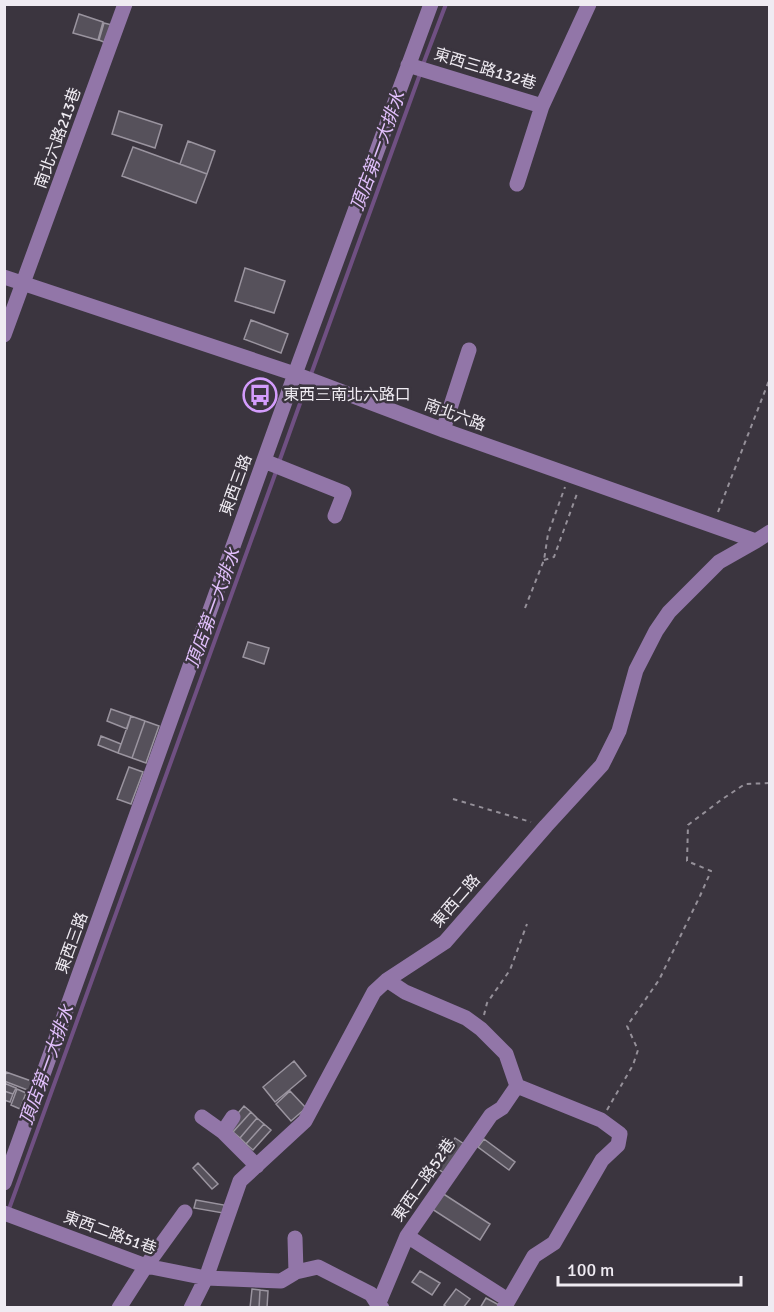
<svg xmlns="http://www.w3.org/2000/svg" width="774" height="1312" font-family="Signika,'Noto Sans TC',sans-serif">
	<rect width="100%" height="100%" fill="#3b353f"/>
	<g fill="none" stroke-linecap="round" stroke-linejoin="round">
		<!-- stream -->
		<path stroke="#705083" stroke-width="4" d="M422,67L446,4
			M310,377L420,74
			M279,462L307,384
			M9,1209L277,469"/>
	</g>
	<!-- building -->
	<path fill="#56515b" stroke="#9a949f" stroke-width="1.5" d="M79,14L103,22L98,40L73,33Z
		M104,23L112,25L106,43L99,40Z
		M119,111L162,125L155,148L112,134Z
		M188,141L215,151L207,174L180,164Z
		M133,147L207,174L196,203L122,176Z
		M245,268L285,281L274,313L235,301Z
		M251,320L288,334L281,353L244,339Z
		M248,642L269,648L264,664L243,657Z
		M111,709L131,716L127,729L107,721Z
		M131,716L145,721L132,758L118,753Z
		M145,721L159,726L146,763L132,758Z
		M101,736L121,744L118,753L98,745Z
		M129,767L143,772L131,804L117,799Z
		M294,1061L306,1076L275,1102L263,1087Z
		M6,1072L34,1082L30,1091L4,1081Z
		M4,1083L16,1088L13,1094L4,1091Z
		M17,1089L26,1093L20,1109L11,1105Z
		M4,1091L13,1094L10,1102L4,1100Z
		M290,1091L306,1108L291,1121L276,1104Z
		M244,1106L251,1112L233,1132L227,1126Z
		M251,1112L257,1118L240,1138L233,1132Z
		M257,1118L264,1124L246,1144L240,1138Z
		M264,1124L271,1130L253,1150L246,1144Z
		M443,1137L452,1143L445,1152L437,1146Z
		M455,1138L464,1144L444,1173L435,1167Z
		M484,1139L515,1162L509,1170L478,1147Z
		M198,1163L218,1184L212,1189L193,1168Z
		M442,1193L490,1224L480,1240L432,1209Z
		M196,1200L224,1205L223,1213L194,1208Z
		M420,1271L440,1283L432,1295L412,1282Z
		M252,1289L260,1290L259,1308H250Z
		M456,1289L470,1299L463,1308H448L444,1305Z
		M260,1290L268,1291L267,1308H259Z
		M486,1298L501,1306L500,1308H480Z"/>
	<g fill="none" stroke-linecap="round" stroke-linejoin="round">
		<!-- path -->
		<path stroke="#959099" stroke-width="2" stroke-dasharray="4.5 4.5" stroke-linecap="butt" d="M718,512L770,378
			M544,560L554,557L578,491
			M525,608L544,560L548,534L565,487
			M453,799L531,822
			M484,1015L487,1003L510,970L527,924
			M607,1110L633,1065L638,1050L627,1026L659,980L700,896L711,871L687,861L688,825L721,800L745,784L770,783"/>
		<!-- minor -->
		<path stroke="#9276a8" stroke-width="15" d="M408,65L542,106L517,184
			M542,106L589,4
			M4,277L295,374L443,430L756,541
			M4,335L125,4
			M443,430L469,350
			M264,461L344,493L335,516
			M387,980L405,992L466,1018L481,1029L506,1054L517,1086L601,1120L620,1134L618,1145L602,1160L554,1243L534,1256L504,1308
			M202,1117L223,1132L257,1166
			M223,1132L233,1117
			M4,1183L295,374L431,4
			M4,1213L146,1266L206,1278L281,1281L296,1272L318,1267L371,1294L378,1305L382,1308
			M407,1236L508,1300
			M295,1238L296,1272
			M378,1305L407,1236L491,1115L502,1108L517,1086
			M119,1308L146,1266L185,1212
			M191,1308L206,1278L240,1181L305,1121L374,992L387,980L445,942L546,826L602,765L619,731L636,670L656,631L669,612L719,562L756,541L770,532"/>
	</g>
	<!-- icons -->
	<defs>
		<g id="bus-ring" transform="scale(1.725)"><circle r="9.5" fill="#3b353f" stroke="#d39cfc" stroke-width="1.5"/><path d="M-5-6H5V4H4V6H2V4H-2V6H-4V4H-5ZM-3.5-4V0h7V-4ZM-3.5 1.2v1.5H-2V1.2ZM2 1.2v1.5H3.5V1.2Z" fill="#d39cfc"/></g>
	</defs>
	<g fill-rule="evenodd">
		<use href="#bus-ring" x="260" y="395"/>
	</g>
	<g text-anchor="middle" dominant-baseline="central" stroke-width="5" stroke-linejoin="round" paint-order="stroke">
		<!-- street labels -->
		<g font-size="16" fill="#efebf2" stroke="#3b353f">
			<text transform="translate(485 69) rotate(17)">東西三路132巷</text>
			<text transform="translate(58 138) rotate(-70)">南北六路213巷</text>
			<text transform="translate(455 415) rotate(20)">南北六路</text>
			<text transform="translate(236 485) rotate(-70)">東西三路</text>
			<text transform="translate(456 901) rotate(-49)">東西二路</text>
			<text transform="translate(72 943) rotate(-70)">東西三路</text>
			<text transform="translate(424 1180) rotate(-55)">東西二路52巷</text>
			<text transform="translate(110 1233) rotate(20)">東西二路51巷</text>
		</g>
		<!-- poi labels -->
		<g font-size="16" fill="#efebf2" stroke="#3b353f" text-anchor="start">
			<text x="283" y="395">東西三南北六路口</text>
		</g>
		<!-- water labels -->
		<g font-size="18" font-style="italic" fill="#e2c0fd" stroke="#3b353f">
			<text transform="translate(378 151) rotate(-70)">頂店第一大排水</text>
			<text transform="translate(213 608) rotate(-70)">頂店第一大排水</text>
			<text transform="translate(47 1065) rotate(-70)">頂店第一大排水</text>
		</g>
	</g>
	<!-- border -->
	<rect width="774" height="1312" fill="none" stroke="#efebf2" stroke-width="12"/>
	<!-- scale -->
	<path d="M558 1276v9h183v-9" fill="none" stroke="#efebf2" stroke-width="3"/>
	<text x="567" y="1276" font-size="18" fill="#efebf2" stroke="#3b353f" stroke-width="4.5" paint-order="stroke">100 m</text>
</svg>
